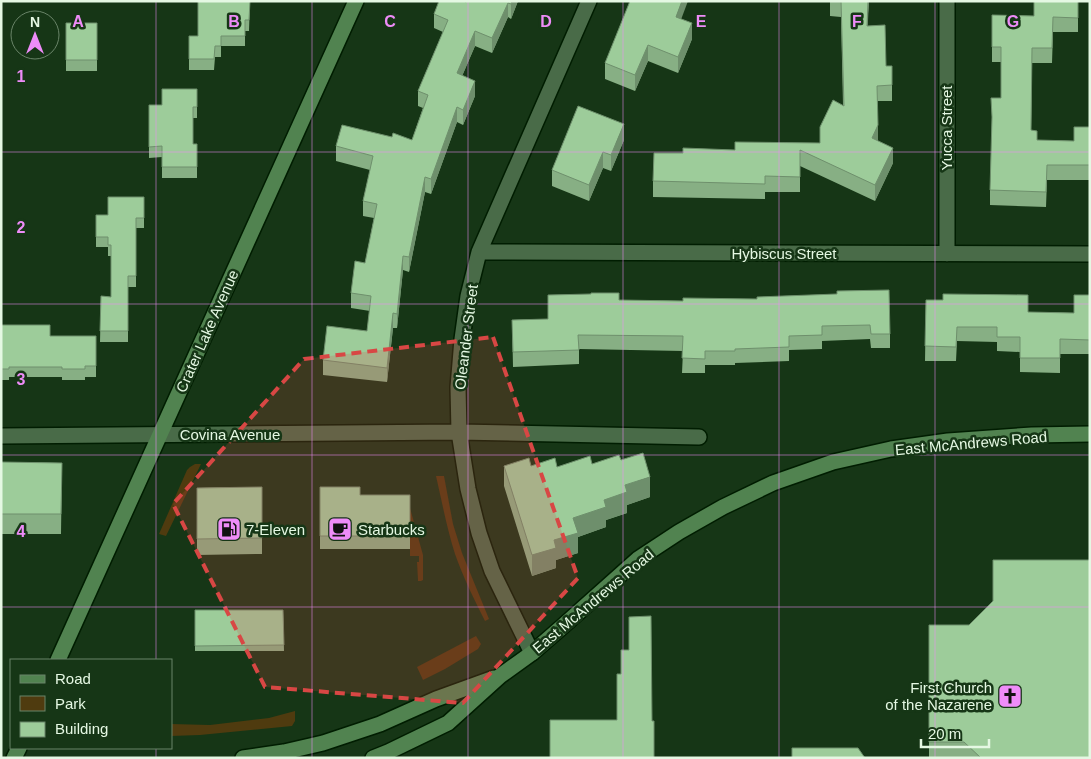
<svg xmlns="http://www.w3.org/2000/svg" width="1091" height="759" font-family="Helvetica,sans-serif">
	<rect width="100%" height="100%" fill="#163616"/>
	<!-- green -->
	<path fill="#4f3b0f" d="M195,464H201L166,536L159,534L187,470L190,467Z
		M436,476H444L453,524L462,553L489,619L485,621C474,599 463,577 455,554C447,529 442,502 436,476Z
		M410,508L423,555V580L421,581H418V580L417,562H419V556H410Z
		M476,636L481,644L478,649L445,669L423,680L417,667Z
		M295,711V721L292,726L200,735L171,736V724L210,725L269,718Z"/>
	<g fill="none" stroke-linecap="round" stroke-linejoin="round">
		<!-- street casing -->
		<g stroke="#001d01" stroke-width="18">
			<path id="street" d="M479,252L1090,254
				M947,254V1
				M1,436L459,432L699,437
				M532,653L492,571L479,533L468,489L459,432L458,387L462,339L468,296L479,252L589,1"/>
		</g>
		<!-- secondary casing -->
		<g stroke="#001d01" stroke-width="18">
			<path id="secondary" d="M58,660L356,1
				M14,758L19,748
				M243,758L284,752L323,743L380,724L436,699L494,678
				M373,758L388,752L448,723L500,676L532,653L563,626L638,559L679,532L723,507L773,483L833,462L891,449L948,441L1032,435L1090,434"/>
		</g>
		<!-- street -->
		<use href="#street" stroke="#496b48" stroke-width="15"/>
		<!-- secondary -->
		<use href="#secondary" stroke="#518350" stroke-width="15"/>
	</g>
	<!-- wall -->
	<path fill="#87af84" d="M250,1L249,31H245V46H221V57H215L214,70H189V36H198Z
		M518,1L511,19L508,17L492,53L475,46L462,76L475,96L463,125L457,122L431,194L425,192L409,272L403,270L397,328H393L387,382L323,375V360L367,331L370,311L351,308V293L365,263L374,218L363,216V201L370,170L336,161V146L392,137L412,140L423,108L418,106V91L443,32L434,28V14L466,2Z
		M830,1H869L867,26L886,66H892V101H877L878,141L893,163L875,201L800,166V192H765V199L653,197V181L683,153L735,150L820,143L843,105L841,17L830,16Z
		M1078,1V32H1053L1052,63H1032L1031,130L1037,140L1074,141L1090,127V180H1047L1046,207L990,205V190L1001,98V62H992V15L1034,16Z
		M681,19L692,39L678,73L648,61L635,91L605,79V63Z
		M66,23H97V71H66Z
		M197,89V118H193V144H197V178H162V157L149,158V105H162Z
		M624,140L611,171L603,168L589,201L552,186V170Z
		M144,197V228H136V287H128V342H100L101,296L111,297V256H108V247H96V215H108Z
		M837,294L890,334V348H871L870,339L822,341V349L789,350V361L735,363V365H705V373H682L683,351L579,349V364L513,367L512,320L548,319V295L619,300L683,301L757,299Z
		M1090,295V354H1060V373L1020,372V352L997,351V342L957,341L956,361H925L926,300L1028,312L1074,313Z
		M1,325L50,336H96V377H85V380H62V377H9V380H1Z
		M621,460L650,497L627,505V513L606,520V527L578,537V553L556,560V568L532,576L504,486V466L557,467L592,464Z
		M1,462L62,463L61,534H1Z
		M262,487V554L197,555V488Z
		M320,487L360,495H410V549H320Z
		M195,610H283L284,651H195Z
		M929,625H969L1090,758H929Z"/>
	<!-- shaded-wall -->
	<path fill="#6e8f6c" d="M512,1H518L511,19V4Z
		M682,1H688L676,33V17Z
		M868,1H869L867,41V26Z
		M508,3V17L492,53V38Z
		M692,23V39L678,73V57Z
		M475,31V46L457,88V73Z
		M648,45V61L635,91V75Z
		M475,81V96L463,125V110Z
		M457,107V122L431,194V179Z
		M624,124V140L611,171V155Z
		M878,125V141L872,138Z
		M893,148V163L875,201V185Z
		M603,152V168L589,201V185Z
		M425,177V192L409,272V257Z
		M403,256V270L397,328V314Z
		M393,313V328L387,382V368Z
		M650,477V497L627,505V513L606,520V527L578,537V553L556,560V568L532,576V555L554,540L573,518L604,500L625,485Z"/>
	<!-- building -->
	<path fill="#9dcc9a" stroke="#6e8f6c" d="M198,1H250L249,20H245V36H221V46H215L214,59H189V36H198Z
		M439,1H464L466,2V1H512L511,4L508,3L492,38L475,31L457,73L475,81L463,110L457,107L431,179L425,177L409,257L403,256L397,314L393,313L387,368L323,360L327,326L367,331L371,296L351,293L355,261L365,263L377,204L363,201L373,156L336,146L342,125L392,137L393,133L412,140L428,95L418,91L448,20L434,14Z
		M630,1H682L676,17L692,23L678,57L648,45L635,75L605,63Z
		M841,1H868L867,26L885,25L886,66H892V85L877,86L878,125L872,138L893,148L875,185L800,150V177L765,176V184L653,181L654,153H683V148L735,150V142L820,143V127L833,100L844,106Z
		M1034,1H1078V18L1053,17L1052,48H1032L1031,130L1037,131V140L1074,141V127H1090V165H1047L1046,192L990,190L992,117L991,98H1001V47H992V15L1034,16Z
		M66,23H97V60H66Z
		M162,89H197V107H193V144H197V167H162V146L149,147V105H162Z
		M578,106L624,124L611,155L603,152L589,185L552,170Z
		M108,197H144V218H136V276H128V331H100L101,296L111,297V245H108V237H96V215H108Z
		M889,290L890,334H871L870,325L822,326V335L789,336V347L735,349V351H705V359L682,358L683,336L578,335L579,350L513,352L512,320L548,319V295L591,294V293H619V300L683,301V298L757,299V297L837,294V291Z
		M943,294L1028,295V312L1074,313V295H1090V340L1060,339V358H1020V337H997V327H957L956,347L925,346L926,300H943Z
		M1,325H50V336H96V366H85V369H62V367H9V369H1Z
		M643,453L650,477L625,485L627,492L604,500L606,507L573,518L578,533L554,540L556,548L532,555L504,466L529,458L531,466L555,458L557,467L590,456L592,464L619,455L621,460Z
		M1,462L62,463L61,514H1Z
		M262,487V538L197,539V488Z
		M320,487H360V495H410V536H320Z
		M993,560H1090V758H981L964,742H929V625H969L993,601Z
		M195,610H283L284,645L195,646Z
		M651,616L652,721H654V758H550V720H617V674H621V650H629V617Z
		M792,748H858L865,758H792Z"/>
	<!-- marked area -->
	<path fill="#d84744" fill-opacity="0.2" stroke="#d84744" stroke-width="4" stroke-dasharray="10 6" stroke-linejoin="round" d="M493,337L578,578L463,703L265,687L173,504L304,359Z"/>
	<!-- grid -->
	<path fill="none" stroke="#ee8cf8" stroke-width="1" stroke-opacity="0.55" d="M156,1V660M312,1V758M468,1V758M623,1V758M779,1V758M935,1V758M1,152H1090M1,304H1090M1,455H1090M1,607H1090M156,748V758"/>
	<!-- icons -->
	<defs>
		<g id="fuel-square" transform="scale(1.25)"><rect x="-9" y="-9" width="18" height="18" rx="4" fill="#ee8cf8" stroke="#163616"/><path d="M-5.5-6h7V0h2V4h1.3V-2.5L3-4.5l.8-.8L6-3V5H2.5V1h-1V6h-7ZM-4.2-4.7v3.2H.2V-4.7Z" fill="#111"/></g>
		<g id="cafe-square" transform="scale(1.25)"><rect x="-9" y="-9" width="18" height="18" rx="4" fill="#ee8cf8" stroke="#163616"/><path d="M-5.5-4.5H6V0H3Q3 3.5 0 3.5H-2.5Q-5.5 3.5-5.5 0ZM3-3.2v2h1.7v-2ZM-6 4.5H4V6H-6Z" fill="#111"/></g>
		<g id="church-square" transform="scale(1.25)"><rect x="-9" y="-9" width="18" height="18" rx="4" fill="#ee8cf8" stroke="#163616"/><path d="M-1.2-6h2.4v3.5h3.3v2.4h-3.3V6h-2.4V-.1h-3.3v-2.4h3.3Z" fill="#111"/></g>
	</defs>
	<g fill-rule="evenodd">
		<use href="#fuel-square" x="229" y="529"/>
		<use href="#cafe-square" x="340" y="529"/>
		<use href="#church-square" x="1010" y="696"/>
	</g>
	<g text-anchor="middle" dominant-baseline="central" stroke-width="5" stroke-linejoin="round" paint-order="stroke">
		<!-- street labels -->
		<g font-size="15" fill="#e5f8e3" stroke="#163616">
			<text transform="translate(946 128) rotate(-90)">Yucca Street</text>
			<text x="784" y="253">Hybiscus Street</text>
			<text transform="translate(207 331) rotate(-66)">Crater Lake Avenue</text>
			<text transform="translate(466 337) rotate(-83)">Oleander Street</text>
			<text x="230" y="434">Covina Avenue</text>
			<text transform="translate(971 443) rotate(-5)">East McAndrews Road</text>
			<text transform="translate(593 601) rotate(-40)">East McAndrews Road</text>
		</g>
		<!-- poi labels -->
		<g font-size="15" fill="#e5f8e3" stroke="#163616" text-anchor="start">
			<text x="246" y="529">7-Eleven</text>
			<text x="358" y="529">Starbucks</text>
			<text x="992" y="687" text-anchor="end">First Church<tspan x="992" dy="17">of the Nazarene</tspan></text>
		</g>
	</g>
	<g font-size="16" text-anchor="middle" font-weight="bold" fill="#ee8cf8" stroke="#163616" stroke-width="5" stroke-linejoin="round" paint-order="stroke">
		<text x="78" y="27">A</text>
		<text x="234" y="27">B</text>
		<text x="390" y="27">C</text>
		<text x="546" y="27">D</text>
		<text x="701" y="27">E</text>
		<text x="857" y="27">F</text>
		<text x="1013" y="27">G</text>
		<text x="21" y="82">1</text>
		<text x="21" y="233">2</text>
		<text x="21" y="385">3</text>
		<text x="21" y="537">4</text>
	</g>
	<!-- border -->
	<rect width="1091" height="759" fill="none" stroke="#e5f8e3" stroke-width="5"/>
	<!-- legend -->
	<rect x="10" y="659" width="162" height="90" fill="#163616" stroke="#698468"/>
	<rect x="20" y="675" width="25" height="8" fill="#518350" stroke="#698468"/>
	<text x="55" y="684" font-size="15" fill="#e5f8e3">Road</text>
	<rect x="20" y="696" width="25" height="15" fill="#4f3b0f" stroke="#698468"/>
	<text x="55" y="709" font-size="15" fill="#e5f8e3">Park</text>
	<rect x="20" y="722" width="25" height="15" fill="#9dcc9a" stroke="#698468"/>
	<text x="55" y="734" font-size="15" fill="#e5f8e3">Building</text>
	<!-- north arrow -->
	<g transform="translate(35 35)"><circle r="24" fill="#163616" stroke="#698468"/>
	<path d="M0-4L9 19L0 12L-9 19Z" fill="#ee8cf8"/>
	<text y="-8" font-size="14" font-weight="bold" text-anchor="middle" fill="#e5f8e3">N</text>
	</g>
	<!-- scale -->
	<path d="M921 739v8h68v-8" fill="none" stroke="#e5f8e3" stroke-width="2.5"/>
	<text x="928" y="739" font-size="15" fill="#e5f8e3" stroke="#163616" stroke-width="4" paint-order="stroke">20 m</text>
</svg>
